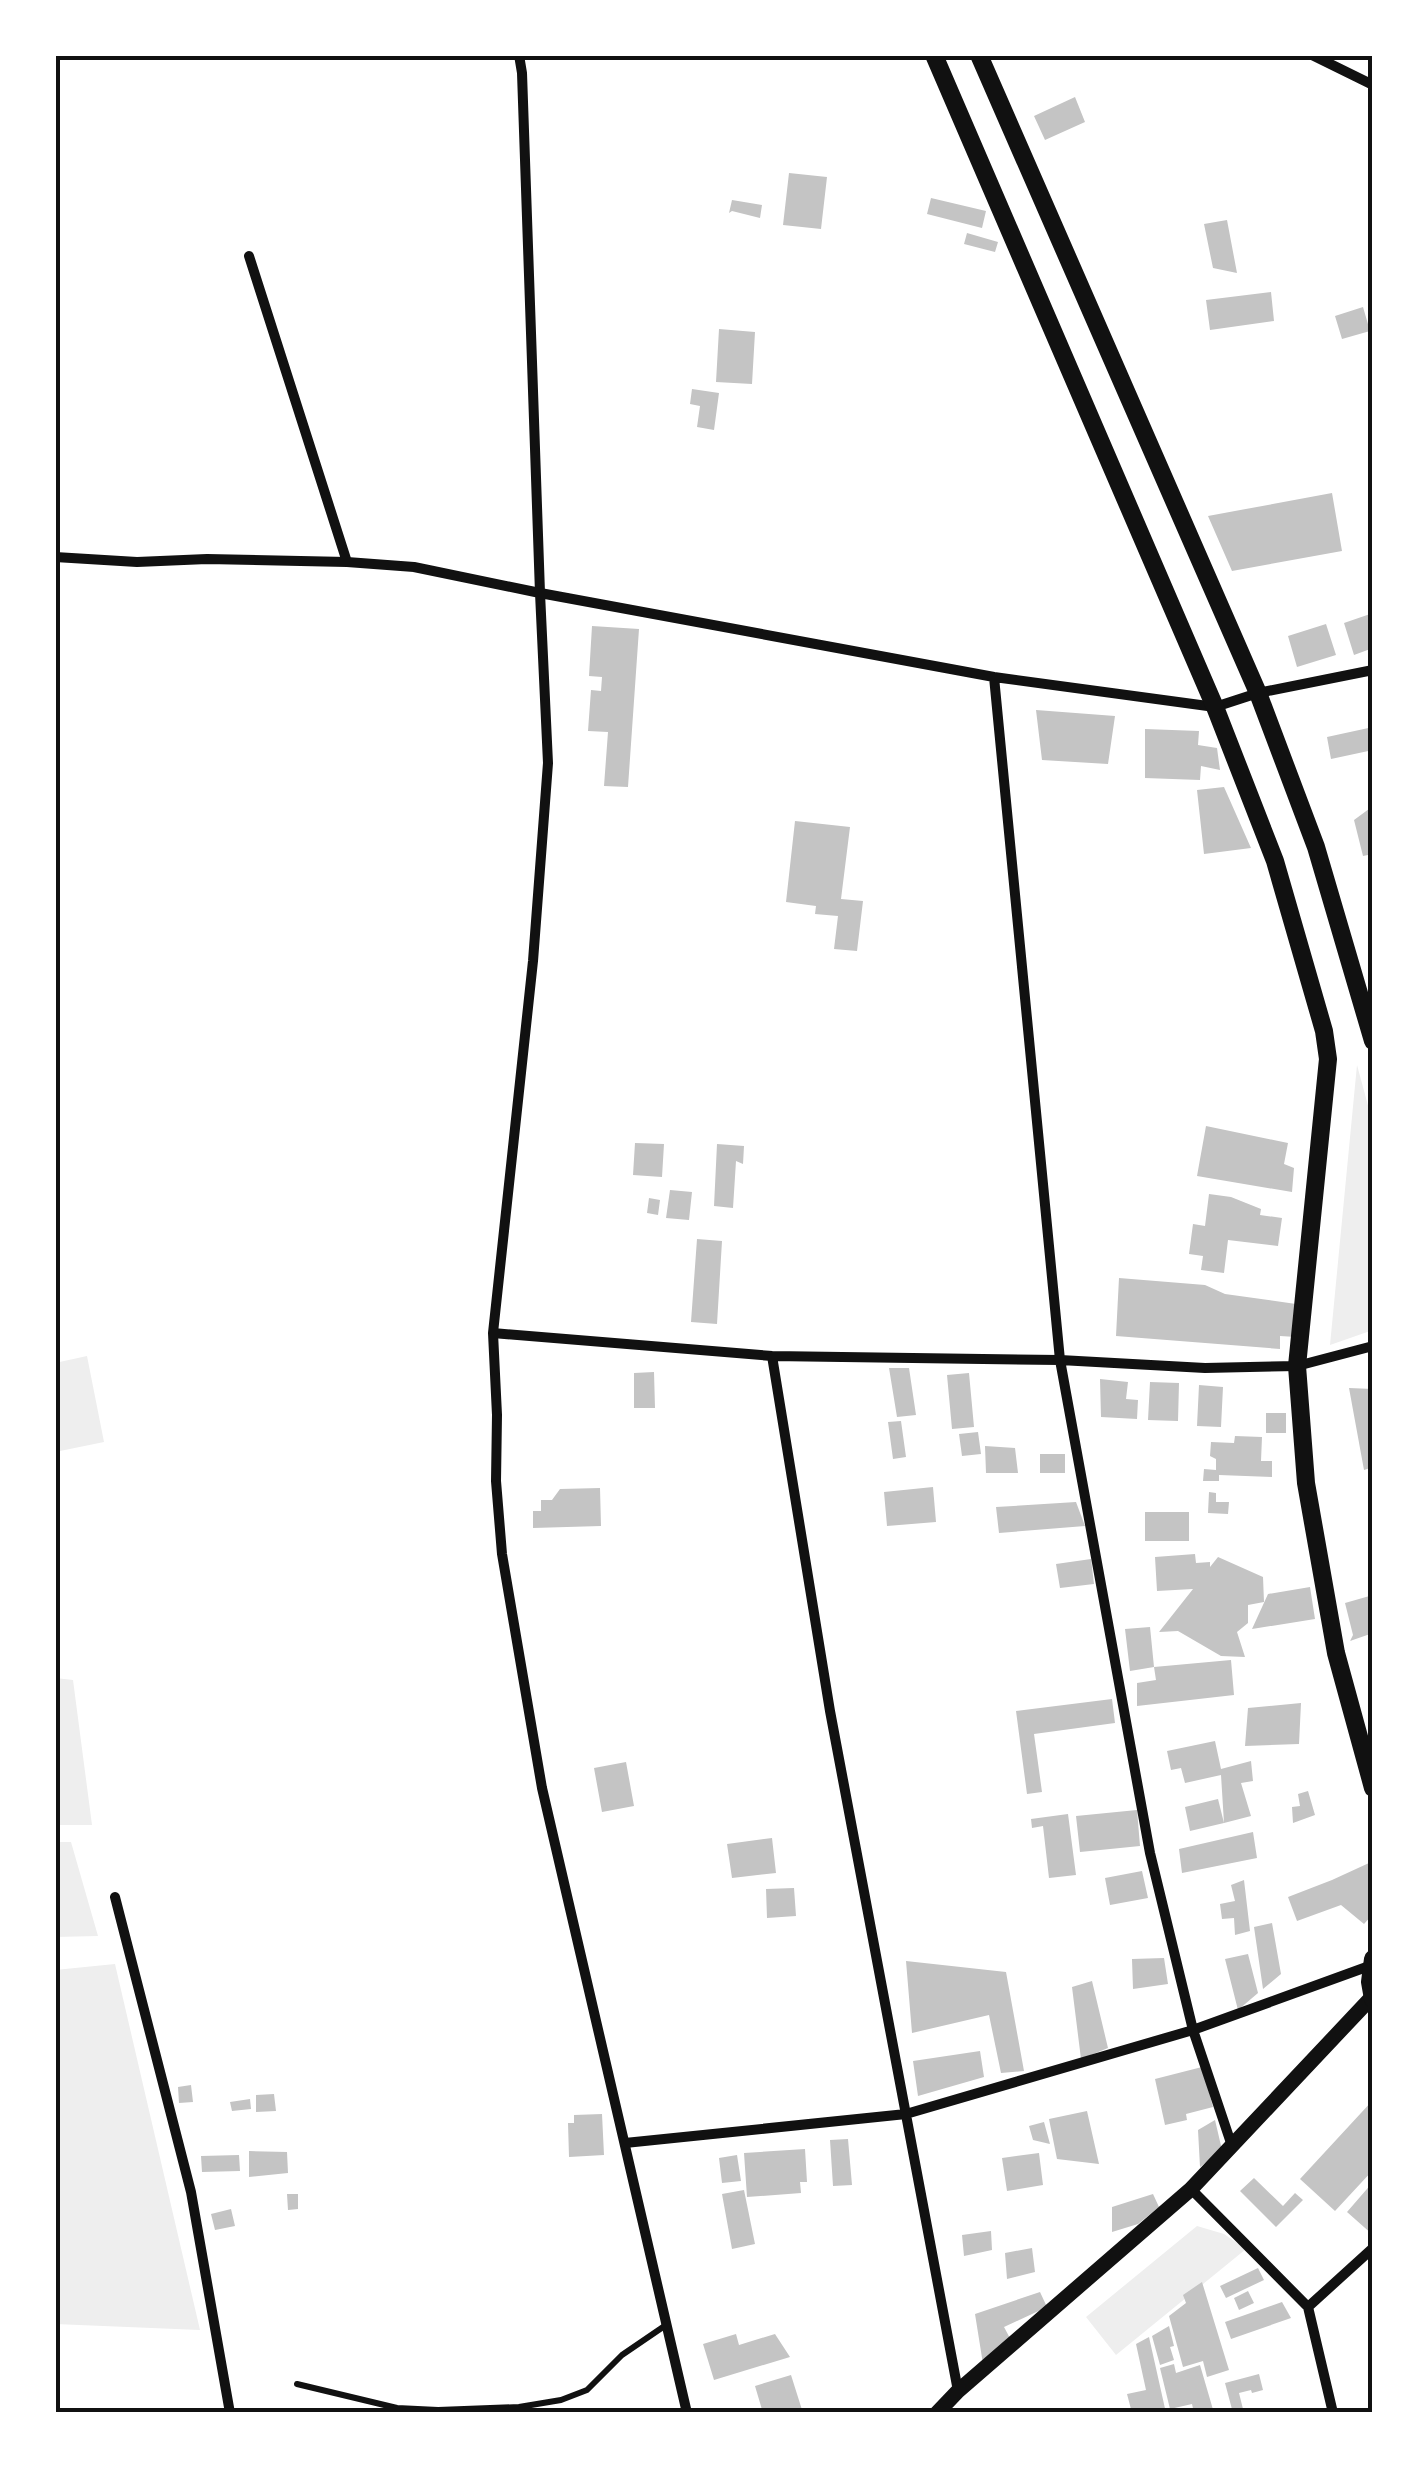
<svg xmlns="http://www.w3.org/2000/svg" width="1428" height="2468" font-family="Manrope,sans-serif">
	<rect width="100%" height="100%" fill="#fff"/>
	<!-- green -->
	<path fill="#eee" d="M1357,1065L1373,1124V1330L1330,1345Z
		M87,1356L104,1442L60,1451L55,1423V1363Z
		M55,1678L73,1680L92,1825H55Z
		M55,1842H71L98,1936L55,1937Z
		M115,1964L200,2330L55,2324V1970Z
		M1197,2226L1224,2234L1246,2249L1116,2355L1086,2317Z"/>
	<!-- building -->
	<path fill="#c4c4c4" d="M1075,97L1085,122L1045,140L1034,116Z
		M789,173L827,177L821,229L783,225Z
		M931,198L986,211L982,228L927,214Z
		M732,200L762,205L760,218L732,211L729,213Z
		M1227,220L1237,273L1213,268L1204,224Z
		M967,233L998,242L995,252L964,244Z
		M1271,292L1274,321L1210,330L1206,300Z
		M1363,307L1370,331L1342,339L1335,316Z
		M719,329L755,332L752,384L716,382Z
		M692,389L719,393L714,430L697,427L700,406L690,404Z
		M1332,493L1342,551L1232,571L1208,516Z
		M1373,613V648L1354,655L1344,623Z
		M1326,624L1336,655L1297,667L1288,636Z
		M592,626L639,629L628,787L604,786L608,732L588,731L591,690L601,691L602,677L589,676Z
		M1036,710L1115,716L1108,764L1042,760Z
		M1373,727V750L1331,759L1327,737Z
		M1145,729L1199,731L1198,745L1217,748L1220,770L1201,766L1200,780L1145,778Z
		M1224,787L1251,848L1204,854L1197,790Z
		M1373,806V854L1363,856L1354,820Z
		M795,821L850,827L841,899L863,901L857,951L834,949L838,916L815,914L816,906L786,902Z
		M1206,1126L1288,1143L1284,1164L1294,1168L1292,1192L1197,1176Z
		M635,1143L664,1144L662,1177L633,1175Z
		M717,1144L744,1146L743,1164L736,1161L733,1208L714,1206Z
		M670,1190L692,1192L689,1220L666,1218Z
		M1209,1194L1231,1197L1261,1209L1260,1215L1282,1218L1278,1246L1228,1240L1224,1273L1201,1270L1203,1256L1189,1254L1193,1224L1205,1226Z
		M649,1198L660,1200L658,1215L647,1213Z
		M697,1239L722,1241L717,1324L691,1322Z
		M1119,1278L1205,1285L1225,1294L1296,1304V1337L1280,1336V1349L1116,1336Z
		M889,1368H909L916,1415L897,1417Z
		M654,1372L655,1408H634V1373Z
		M969,1373L974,1427L952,1429L947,1375Z
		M1100,1379L1128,1382L1126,1399L1138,1400L1137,1419L1101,1417Z
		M1150,1382L1179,1383L1178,1421L1148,1420Z
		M1199,1385L1223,1387L1221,1427L1197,1426Z
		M1349,1388L1373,1389V1467L1364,1470Z
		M1266,1413H1286V1433H1266Z
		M901,1421L906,1457L893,1459L888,1422Z
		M978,1432L981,1454L962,1456L959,1434Z
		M1235,1436L1262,1437L1261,1461H1272V1477L1219,1475V1481H1203L1204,1469L1216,1470V1459L1210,1456L1211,1442L1234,1443Z
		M985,1446L1015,1448L1018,1473H986Z
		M1040,1454H1065V1473H1040Z
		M933,1487L936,1522L887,1526L884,1492Z
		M600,1488L601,1526L533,1528V1511H541V1500H552L560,1489Z
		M1209,1492L1216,1493V1502H1229L1228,1514L1208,1513Z
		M1076,1502L1085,1526L999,1533L996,1507Z
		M1145,1512H1189V1541H1145Z
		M1195,1554L1196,1563L1210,1562V1567L1218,1557L1263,1577L1264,1602L1248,1605V1623L1237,1632L1245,1657L1221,1656L1178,1631L1159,1632L1193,1589L1157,1591L1155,1557Z
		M1091,1559L1094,1584L1060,1588L1056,1564Z
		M1310,1587L1315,1619L1252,1629L1268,1594Z
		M1373,1595V1633L1350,1641L1353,1635L1345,1603Z
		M1150,1627L1154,1667L1231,1660L1234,1695L1137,1706V1683L1156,1680L1154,1667L1130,1671L1125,1629Z
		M1112,1699L1115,1723L1034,1734L1042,1792L1027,1794L1016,1711Z
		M1301,1703L1299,1744L1245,1746L1248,1708Z
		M1215,1741L1221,1769L1251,1761L1253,1781L1241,1783L1251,1816L1224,1823L1190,1831L1185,1807L1218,1799L1224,1823L1221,1775L1185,1783L1181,1768L1171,1770L1167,1751Z
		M626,1762L634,1806L602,1812L594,1768Z
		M1308,1791L1315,1815L1293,1823L1292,1807L1300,1806L1298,1794Z
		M1137,1810L1140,1846L1080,1852L1076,1816Z
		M1068,1814L1076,1875L1049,1878L1043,1826L1032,1828L1031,1819Z
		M1253,1832L1257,1858L1182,1873L1179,1849Z
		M772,1838L776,1873L732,1878L727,1844Z
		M1369,1863L1373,1872V1914L1364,1924L1341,1905L1297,1921L1288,1897L1332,1880Z
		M1142,1871L1148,1898L1110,1905L1105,1878Z
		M1244,1880L1250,1931L1235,1935L1234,1918L1222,1919L1220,1904L1235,1901L1231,1885Z
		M794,1888L796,1916L767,1918L766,1889Z
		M1272,1923L1281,1974L1263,1989L1254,1927Z
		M1248,1954L1258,1993L1238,2010L1225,1959Z
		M1164,1958L1168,1984L1133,1989L1132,1959Z
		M906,1961L1006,1972L1024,2071L1001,2073L989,2015L912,2033Z
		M1092,1981L1108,2048L1081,2059L1072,1987Z
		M980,2051L984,2077L918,2096L913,2061Z
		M1202,2067L1213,2107L1186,2114L1187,2120L1165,2125L1155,2079Z
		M191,2085L193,2102L179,2103L178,2087Z
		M274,2094L276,2111L256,2112V2095Z
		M250,2099L251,2109L232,2111L230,2102Z
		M1373,2100V2170L1335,2211L1300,2179Z
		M1087,2111L1099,2164L1057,2159L1049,2119Z
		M602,2114L604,2155L569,2157L568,2123H574V2115Z
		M1215,2120L1222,2150L1200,2167L1198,2130Z
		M1044,2122L1050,2144L1033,2140L1029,2126Z
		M848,2139L852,2185L833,2186L830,2140Z
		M805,2149L807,2182H800L801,2193L747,2197L744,2153Z
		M249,2151L287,2152L288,2173L249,2177Z
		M1039,2153L1043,2185L1007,2191L1002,2158Z
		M239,2155L240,2171L202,2172L201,2156Z
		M737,2155L741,2181L722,2183L719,2158Z
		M1254,2178L1283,2206L1295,2193L1303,2200L1276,2227L1240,2191Z
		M1373,2182V2235L1347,2212Z
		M744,2190L755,2244L732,2249L722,2194Z
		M287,2194H298V2209L288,2210Z
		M1153,2194L1159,2207L1138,2224L1112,2232V2207Z
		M231,2209L235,2226L215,2230L211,2214Z
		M991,2231L992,2250L964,2256L962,2235Z
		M1032,2248L1035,2272L1007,2279L1005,2253Z
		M1258,2268L1264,2280L1226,2298L1220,2286Z
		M1202,2282L1229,2370L1207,2377L1203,2361L1183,2367L1169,2316L1186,2303L1183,2295Z
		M1248,2291L1254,2303L1239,2310L1234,2298Z
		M1040,2292L1047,2307L1004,2327L1012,2342L983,2364L975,2314Z
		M1282,2302L1291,2318L1231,2339L1225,2322Z
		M1169,2326L1174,2346L1170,2347L1174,2360L1160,2365L1152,2336Z
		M736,2334L739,2345L775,2334L790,2357L714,2380L703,2344Z
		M1149,2337L1166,2413H1132L1127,2394L1146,2390L1136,2344Z
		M1174,2364L1176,2373L1200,2365L1214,2413H1194L1192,2404L1170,2409L1160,2368Z
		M1259,2374L1263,2390L1252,2393L1251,2390L1239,2393L1244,2413H1233L1225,2383Z
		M791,2375L803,2413H763L755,2386Z"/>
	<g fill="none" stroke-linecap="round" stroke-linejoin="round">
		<!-- service -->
		<path stroke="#111" stroke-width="6" d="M297,2384L397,2408L438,2410L519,2407L561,2400L587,2390L622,2355L666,2325"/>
		<!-- minor -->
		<path stroke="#111" stroke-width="10" d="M519,55L522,73L540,593L548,763L533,961L493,1333L497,1415L496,1481L502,1554L542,1788L687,2413
			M1312,55L1373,85
			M249,256L347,562
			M55,557L137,562L207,559L347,562L414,567L540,593L994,677L1215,707L1258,693L1373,670
			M994,677L1060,1360L1150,1853L1193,2030L1232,2146
			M493,1333L772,1356L1060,1360L1205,1368L1297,1366L1373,1346
			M772,1356L830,1711L958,2391
			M115,1897L191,2192L230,2413
			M625,2143L906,2114L1193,2030L1372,1965
			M1191,2189L1308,2307L1333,2413
			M1308,2307L1373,2248"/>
		<!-- tertiary -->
		<path stroke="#111" stroke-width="15" d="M937,2413L958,2391L1191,2189L1372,1997"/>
		<!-- secondary -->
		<path stroke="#111" stroke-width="18" d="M934,55L1215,707L1275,861L1324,1031L1328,1059L1297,1366L1306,1483L1336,1653L1373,1788
			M979,55L1258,693L1316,847L1373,1041
			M1373,1959L1370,1982L1373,1999"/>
	</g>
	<!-- border -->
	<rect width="1428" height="2468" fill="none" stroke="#ffffff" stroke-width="115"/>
	<rect x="58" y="58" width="1312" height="2352" fill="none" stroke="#111" stroke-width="4"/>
</svg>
